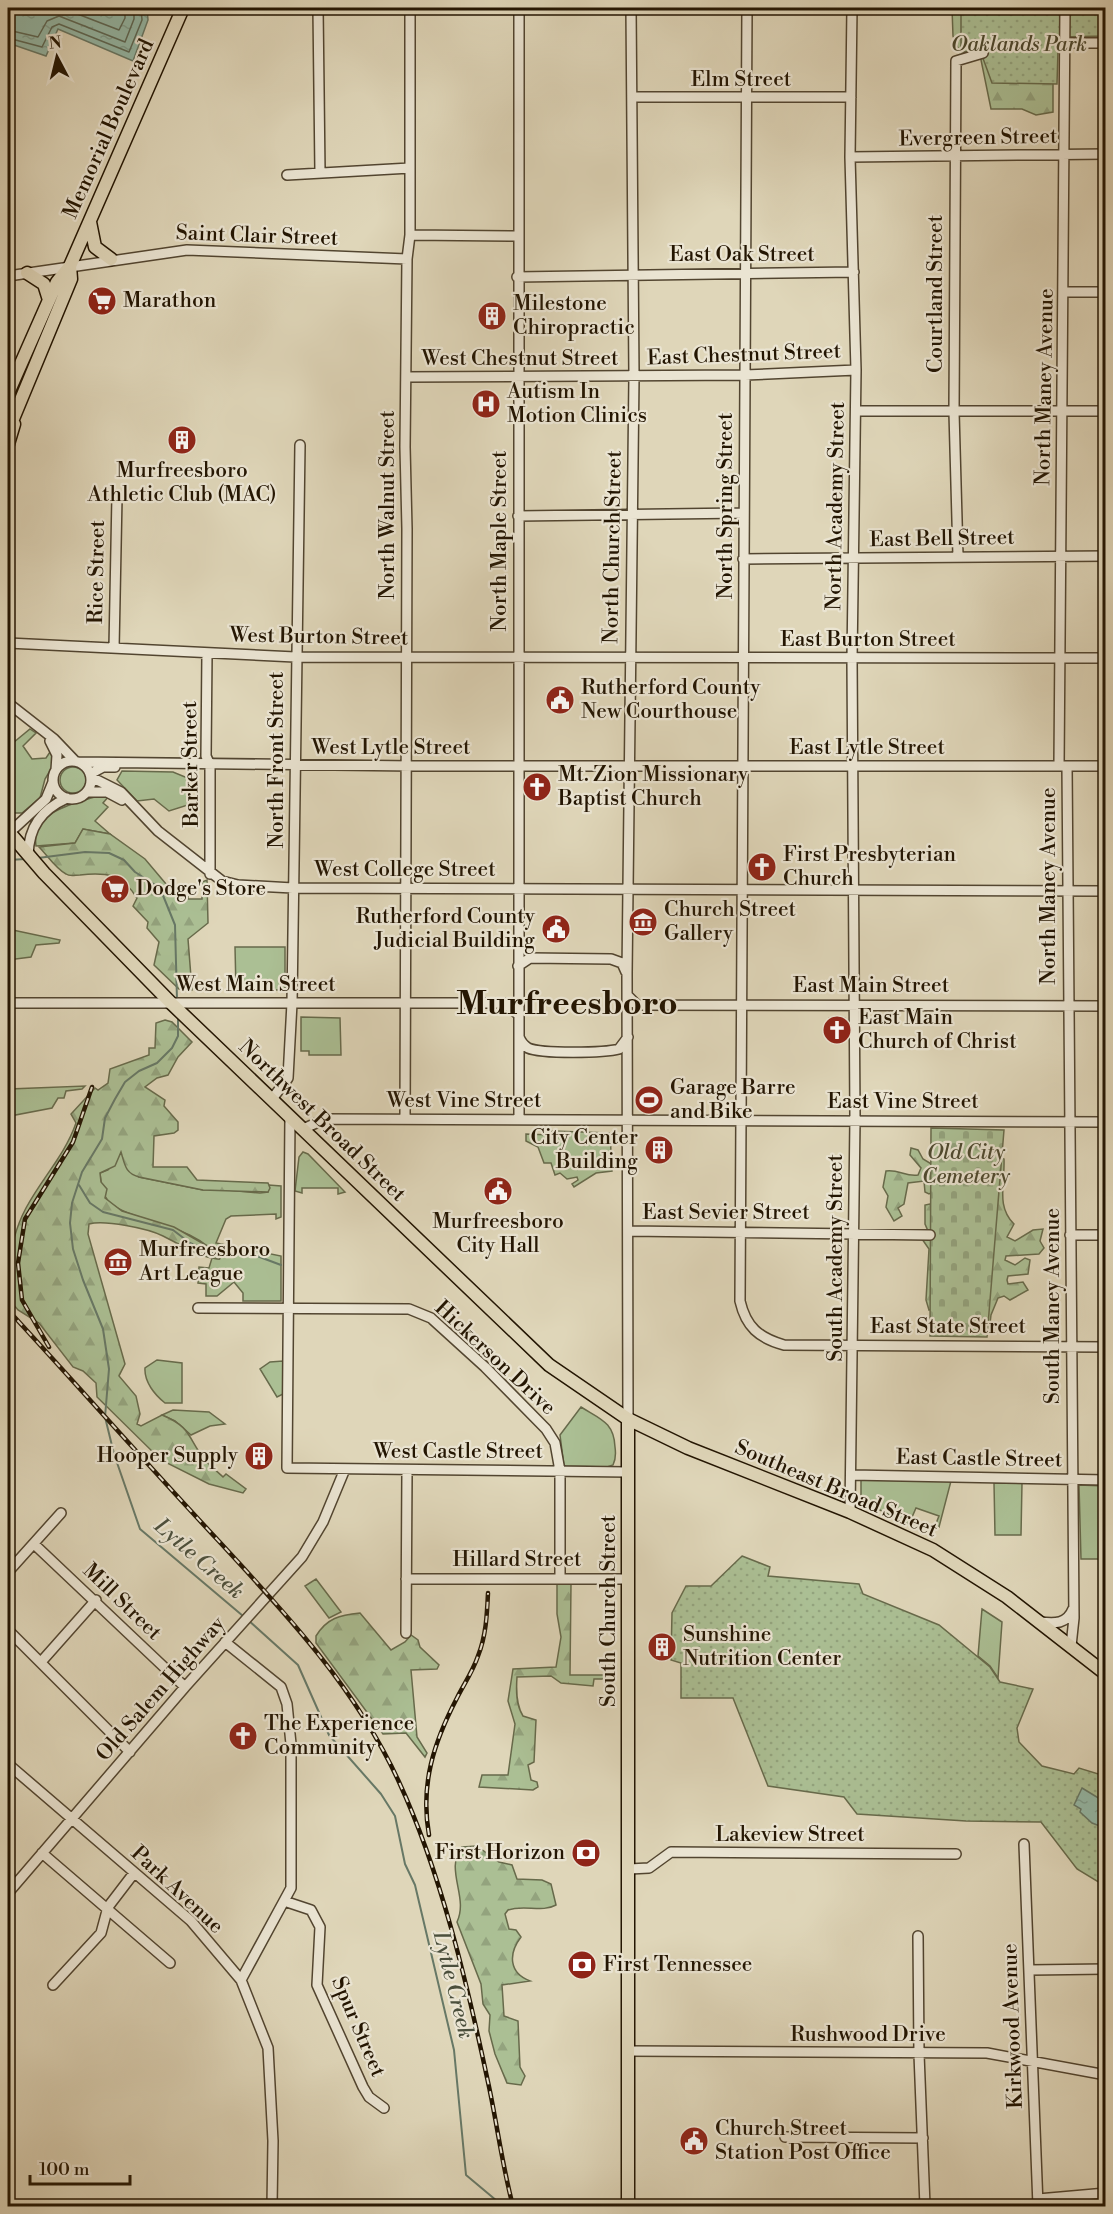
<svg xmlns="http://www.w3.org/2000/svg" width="1113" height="2214" font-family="'Libre Bodoni',serif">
	<defs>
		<pattern id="forest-firs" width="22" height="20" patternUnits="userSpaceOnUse" patternTransform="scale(1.5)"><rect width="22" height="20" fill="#abbf94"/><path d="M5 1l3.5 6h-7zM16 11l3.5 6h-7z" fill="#93a37e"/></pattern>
		<pattern id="cemetery-stones" width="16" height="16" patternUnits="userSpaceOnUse" patternTransform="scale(1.5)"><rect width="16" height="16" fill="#abbf94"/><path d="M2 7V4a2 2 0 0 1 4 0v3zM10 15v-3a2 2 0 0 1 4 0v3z" fill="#93a37e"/></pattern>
		<pattern id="park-dots" width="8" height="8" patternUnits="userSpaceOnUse" patternTransform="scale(1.5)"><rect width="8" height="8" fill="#abbf94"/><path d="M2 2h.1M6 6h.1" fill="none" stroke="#93a37e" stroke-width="1.8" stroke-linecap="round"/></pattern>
		<pattern id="water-ripples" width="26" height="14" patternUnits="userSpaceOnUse" patternTransform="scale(1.5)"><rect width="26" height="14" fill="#95baa9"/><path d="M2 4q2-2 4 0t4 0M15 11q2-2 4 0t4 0" fill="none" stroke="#809f90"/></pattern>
	</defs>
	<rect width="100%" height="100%" fill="#dfd6b9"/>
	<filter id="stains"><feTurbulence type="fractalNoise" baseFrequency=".00333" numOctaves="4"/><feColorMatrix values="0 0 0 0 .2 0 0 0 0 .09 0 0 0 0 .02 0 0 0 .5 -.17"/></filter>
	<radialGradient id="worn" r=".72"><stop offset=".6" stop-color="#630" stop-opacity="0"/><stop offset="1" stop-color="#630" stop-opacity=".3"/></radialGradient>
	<!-- green -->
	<path fill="#abbf94" stroke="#676a4b" stroke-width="1.5" d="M30,729L36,733L23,746L32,759L46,758L52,749L54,764L45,779L40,798L22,813H13L8,809V747Z
		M60 780a13 13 0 1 1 26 0a13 13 0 1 1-26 0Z
		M122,771L173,772L190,779L191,804L169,811L154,799L137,801L117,780Z
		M98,796H109L103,803L108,807L95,821L110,834L83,829L75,843L36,846C31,812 74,803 98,796Z
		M8,929L60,940L59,943L36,945L31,957L8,960Z
		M235,947H285V990H236Z
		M301,1017L340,1018L341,1055H309V1051H301Z
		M85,1086L82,1089L66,1091L64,1098H58L52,1108L10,1116L9,1089Z
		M552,1131L610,1133L612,1171L596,1173L574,1187L572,1184L578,1180L577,1177L567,1179L560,1173L555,1175L551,1163H544L538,1147L526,1141V1134L551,1135Z
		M121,1151L139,1177L203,1190L216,1189L260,1193L268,1192L269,1185L281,1186V1217L276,1219V1214L231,1216L226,1219L216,1243L281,1256V1301H243V1293L234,1282L217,1296H206V1284L198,1283L199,1267L209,1268L212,1258L219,1259C194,1220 118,1223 105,1196C101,1189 101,1180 100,1173L108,1170Z
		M303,1152L308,1154L345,1192L338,1194V1188H302V1193L295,1191L299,1157Z
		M157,1360L182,1363V1403H165C155,1395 144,1382 145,1368Z
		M283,1361V1394L277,1397L260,1369L270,1362Z
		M581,1407C600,1419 614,1422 615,1447C616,1454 616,1459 613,1465L607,1467L564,1466L560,1435Z
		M173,1410L209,1412L225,1424L210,1426L191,1435L175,1421L162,1415Z
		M861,1480L951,1481L939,1527L935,1526L939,1516L916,1508L909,1524L865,1503L861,1496Z
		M994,1483H1022L1021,1535H995Z
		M1079,1485L1105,1486V1559H1081Z
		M316,1579L341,1612L329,1618L305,1586Z
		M982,1609L1002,1622L998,1678L990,1666L978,1656Z"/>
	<!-- forest -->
	<path fill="url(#forest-firs)" stroke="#676a4b" stroke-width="1.5" d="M952,8H968L1053,80V112L1036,115L1022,109H991L979,50L960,53L953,36Z
		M83,829L110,834L145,859L172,891L188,896V899H202V882L207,880L208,923L188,939L192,990L179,989L154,965L159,942L147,928L148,922L133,906L137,898C122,874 106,872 80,875C75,875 70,877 66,874C56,869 47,855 39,847L75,843Z
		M165,1020L172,1022L192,1042L178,1057L168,1075L157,1078L145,1087L165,1100L164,1106L178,1122V1130L174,1133L154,1136L153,1167H187L197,1180L268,1183L270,1188L268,1192L203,1190L139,1177C125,1173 125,1165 121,1152L115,1166L100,1173L101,1182L107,1189L105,1198L122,1211L174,1227L223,1255L219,1259C197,1257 182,1245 163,1236C147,1228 105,1220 89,1224L88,1234L125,1364L119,1376L136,1396L140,1414L137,1424L141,1426L162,1415C193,1428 187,1438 205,1460C210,1466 217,1471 223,1477L226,1474L246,1489L243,1493L209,1484L161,1460L97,1397L96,1383L83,1371L73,1367L39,1323L18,1310L8,1298C7,1268 11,1236 26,1208C42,1178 65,1155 76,1123L71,1114L95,1088L98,1090L108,1083L110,1069L149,1055V1048H155L156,1023Z
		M911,1148L918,1150L923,1159L933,1165L935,1190L929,1194L925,1192L924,1181L908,1183L904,1204L898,1208L902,1216L894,1221L886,1207L888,1196L883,1187L886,1171C898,1169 906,1177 918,1175L921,1168L910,1155Z
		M998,1157L1004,1159C1005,1185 996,1206 1014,1224L1007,1237L1015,1241L1033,1230L1043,1229L1040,1241L1044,1248L1039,1254L1006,1256L1005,1260L1015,1265L1025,1258L1030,1260L1028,1274L1008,1276L1007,1280L1008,1284L1023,1282L1028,1290L1010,1300L1004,1296L998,1298L991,1315L989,1332L985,1333Z
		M935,1203L933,1309L929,1310L926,1300L929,1249L922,1239L928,1231L925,1224V1205Z
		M557,1583L571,1584L570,1675H612L609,1679H594L593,1686L561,1683L551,1676L517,1677C516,1691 516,1705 523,1716L536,1720L534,1762L528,1765L531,1780L537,1782L538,1787L533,1790L479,1787L482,1775H508L515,1724L508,1701L513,1669L556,1667L561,1637L557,1614Z
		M360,1613L391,1650L405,1642L411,1635L418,1640L420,1647L439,1665L437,1669L411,1670L417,1737L427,1753L425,1757L406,1733L383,1734L316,1643V1636C327,1618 340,1615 360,1613Z
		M477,1846L499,1862L512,1865L517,1879L542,1880L551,1884L556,1905C542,1913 524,1904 508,1910L505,1914L509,1929L516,1930L521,1937C508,1954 509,1973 530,1981L502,1985L504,2016L518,2021L520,2067L525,2076L521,2085L507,2083L495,2054L489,2031L490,2015L483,2004L481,1984L457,1922C469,1897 444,1869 462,1847Z"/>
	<!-- cemetery -->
	<path fill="url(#cemetery-stones)" stroke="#676a4b" stroke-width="1.5" d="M931,1128L1004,1130L987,1337L930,1336Z"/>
	<!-- park -->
	<path fill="url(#park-dots)" stroke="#676a4b" stroke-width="1.5" d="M961,8H1105V36L1061,37L1058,50L1057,84L992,83L980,50L961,52Z
		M742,1556L770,1567L768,1576L859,1584L863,1594L939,1625L990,1667L1000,1682L1033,1689L1017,1728L1019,1742L1042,1766L1074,1774L1079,1768L1105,1776V1886L1077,1869L1041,1822L966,1821L857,1814L844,1797L768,1786L733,1698H681V1663L671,1660L672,1613L686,1586H711Z"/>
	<!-- water -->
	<path fill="url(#water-ripples)" stroke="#677866" stroke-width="1.5" d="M8,8H147L148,20L133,61L58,29L46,56L8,43Z
		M1082,1788L1105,1802V1828L1092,1823L1080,1812L1081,1809L1074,1805Z"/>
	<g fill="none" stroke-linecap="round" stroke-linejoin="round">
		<!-- shore -->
		<path stroke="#5c6856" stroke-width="1.5" d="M62,8L119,30L125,18V8
			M8,30L38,37L47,21L59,16L125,42L134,19V8
			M8,38L42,47L52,27L59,24L129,52L142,20L141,8"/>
		<!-- stream -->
		<path stroke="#677866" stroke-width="2" d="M38,858L85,852L109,853L124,860L135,872L160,888L175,925L177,1000
			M8,860L26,859
			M178,1015V1036L172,1048L157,1063L139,1071L125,1082L115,1099L105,1118L102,1139L82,1172L72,1203L70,1223L73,1249L83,1280L103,1329L109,1369L105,1417L114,1454L140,1529L243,1616
			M79,1185L90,1203L103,1212L173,1230L190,1243L211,1252L257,1256L281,1265
			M248,1620L298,1665L329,1735L381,1794L395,1816L405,1864L415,1885L454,2050L466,2175L503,2206"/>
		<!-- minor casing -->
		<g stroke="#524530" stroke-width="12">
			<path id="minor" d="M318,8L320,173
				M747,8L740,1301C746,1327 759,1338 784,1345L1106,1347
				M1065,43H1106
				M632,97H851
				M850,157L1106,154
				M287,175L410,168
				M410,235L517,236
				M8,276L187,250L407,259
				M517,277L854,272
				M1064,292H1106
				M406,377L745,375L856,370
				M856,411H1106
				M518,516L743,513
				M958,556L954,412L956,61L983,53
				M743,559L1106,556
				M8,643L295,657L1106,658
				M114,648L117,496
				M207,653L206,756L210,765V874
				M8,703L54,739L75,761
				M50,741L57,755L56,770
				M53 780a19 19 0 1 1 38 0a19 19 0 1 1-38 0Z
				M78,762L413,766H1106
				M1059,766L1065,8
				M1067,766L1074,1618L1071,1646
				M90,774L103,767H115
				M91,777L121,792L158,831L222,881L238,885L293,888L1106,891
				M87,792H107L122,800
				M9,833L46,799L53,782
				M28,855C29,827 41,810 67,798
				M518,966L530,958L611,959L622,963L626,972
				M627,995L637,1005L1106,1006
				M8,1003H504L519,1015
				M519,1037C521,1042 523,1045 528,1048C541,1054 605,1053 619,1049L628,1037
				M272,1099L288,1078L292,1003L300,445
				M290,1116L287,1468L628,1472
				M405,1119L407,529L405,447L407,259L410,235V8
				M519,1119V8
				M303,1129L325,1119L1106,1122
				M629,1231L930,1235
				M1070,1235H1106
				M198,1308L409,1309L431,1318L485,1367L546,1429L555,1443L560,1471V1578
				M628,1419L627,974L634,376L631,8
				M852,1475L1106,1480
				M850,1512L855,1119L852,659L856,370L850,157L852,8
				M34,1544L185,1687
				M8,1572L61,1513
				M406,1579H628
				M1040,1622C1055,1624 1067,1624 1073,1609
				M8,1630L130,1752
				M406,1633L407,1470
				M225,1642L281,1687L287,1704L291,1744V1888L241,1980
				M41,1662L96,1600
				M8,1764L191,1921L241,1980L268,2048L273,2141L272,2206
				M1024,1844L1038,2206
				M42,1853L170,1963
				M629,1869L649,1868L671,1852L956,1854
				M8,1893L185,1687L302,1557L323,1522L345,1469
				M284,1901L311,1910L320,1927L317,1985L363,2087L369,2097L384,2108
				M918,1936L919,2054L925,2206
				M1030,1970L1106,1969
				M53,1985L101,1933L108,1907L134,1873
				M629,2051L987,2053L1106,2075
				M785,2137L923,2138
				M1038,2199L1106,2193"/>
		</g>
		<!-- major casing -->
		<g stroke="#231502" stroke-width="15">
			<path id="major" d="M90,222L95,247L111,259
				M27,273L44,284L49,300
				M8,393L57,282L70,266L183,8
				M8,431L71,279L70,266
				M8,444L14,424
				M8,831L44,873L171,1003L549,1365L628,1419L688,1448L850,1512L933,1550L1007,1597L1106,1674
				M628,2206V1419"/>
		</g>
		<!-- minor -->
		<use href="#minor" stroke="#eae4d2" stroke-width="9"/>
		<!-- major -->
		<use href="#major" stroke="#dfd6b9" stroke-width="12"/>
		<!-- rail casing -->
		<g stroke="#231502" stroke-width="4.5">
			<path id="rail" d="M8,1310C69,1376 129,1444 190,1510C267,1594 351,1677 399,1782C441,1873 467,1983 488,2082C497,2123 502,2165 513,2206
				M49,1347L22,1300L18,1263L25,1219L73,1142L92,1087
				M429,1835C420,1784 434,1742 457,1698C464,1684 473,1671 478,1656C486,1636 487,1615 488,1593"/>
		</g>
		<!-- rail -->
		<use href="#rail" stroke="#eae4d2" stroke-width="2" stroke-dasharray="7" stroke-linecap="butt"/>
	</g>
	<!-- icons -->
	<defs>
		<g id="supermarket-disc" transform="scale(1.5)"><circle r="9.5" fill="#8f2418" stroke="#eae4d2"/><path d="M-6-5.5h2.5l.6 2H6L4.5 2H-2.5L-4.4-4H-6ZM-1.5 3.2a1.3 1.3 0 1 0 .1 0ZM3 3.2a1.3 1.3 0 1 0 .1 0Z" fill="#fff"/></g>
		<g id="building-disc" transform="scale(1.5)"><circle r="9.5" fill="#8f2418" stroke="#eae4d2"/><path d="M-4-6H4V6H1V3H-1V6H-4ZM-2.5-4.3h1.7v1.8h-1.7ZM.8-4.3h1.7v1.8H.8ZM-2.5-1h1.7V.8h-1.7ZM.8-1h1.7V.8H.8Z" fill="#fff"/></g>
		<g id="hospital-disc" transform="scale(1.5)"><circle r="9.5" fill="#8f2418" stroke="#eae4d2"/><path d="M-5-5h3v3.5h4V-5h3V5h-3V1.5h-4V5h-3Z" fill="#fff"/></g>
		<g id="civic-disc" transform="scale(1.5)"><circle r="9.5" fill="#8f2418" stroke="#eae4d2"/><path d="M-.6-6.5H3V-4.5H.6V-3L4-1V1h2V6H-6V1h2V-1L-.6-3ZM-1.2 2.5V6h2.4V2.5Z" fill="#fff"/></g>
		<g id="church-disc" transform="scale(1.5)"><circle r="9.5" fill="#8f2418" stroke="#eae4d2"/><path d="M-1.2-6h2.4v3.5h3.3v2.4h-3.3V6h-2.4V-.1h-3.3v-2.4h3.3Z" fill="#fff"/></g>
		<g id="museum-disc" transform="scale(1.5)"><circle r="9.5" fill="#8f2418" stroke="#eae4d2"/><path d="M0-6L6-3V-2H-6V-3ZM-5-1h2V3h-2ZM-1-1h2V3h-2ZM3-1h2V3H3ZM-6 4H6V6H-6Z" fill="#fff"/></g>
		<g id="stadium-disc" transform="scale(1.5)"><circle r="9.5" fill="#8f2418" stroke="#eae4d2"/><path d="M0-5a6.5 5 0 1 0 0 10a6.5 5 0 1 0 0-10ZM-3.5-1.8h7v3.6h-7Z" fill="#fff"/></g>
		<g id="bank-disc" transform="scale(1.5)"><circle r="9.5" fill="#8f2418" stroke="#eae4d2"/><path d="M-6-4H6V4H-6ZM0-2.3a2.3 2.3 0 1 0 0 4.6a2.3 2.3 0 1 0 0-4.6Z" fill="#fff"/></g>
	</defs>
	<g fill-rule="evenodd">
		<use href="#supermarket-disc" x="102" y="301"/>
		<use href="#building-disc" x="492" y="316"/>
		<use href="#hospital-disc" x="486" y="404"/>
		<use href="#building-disc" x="182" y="440"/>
		<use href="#civic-disc" x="560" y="700"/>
		<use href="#church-disc" x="537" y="787"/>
		<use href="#church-disc" x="762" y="867"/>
		<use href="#supermarket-disc" x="115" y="889"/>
		<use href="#museum-disc" x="643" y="922"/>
		<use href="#civic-disc" x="556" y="929"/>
		<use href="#church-disc" x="837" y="1030"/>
		<use href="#stadium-disc" x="649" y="1100"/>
		<use href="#building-disc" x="659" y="1150"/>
		<use href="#civic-disc" x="498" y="1191"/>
		<use href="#museum-disc" x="118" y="1262"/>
		<use href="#building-disc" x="259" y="1456"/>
		<use href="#building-disc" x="662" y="1647"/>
		<use href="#church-disc" x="243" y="1736"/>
		<use href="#bank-disc" x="586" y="1853"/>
		<use href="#bank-disc" x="582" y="1965"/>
		<use href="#civic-disc" x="694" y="2141"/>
	</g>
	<g text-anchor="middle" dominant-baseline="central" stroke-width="4.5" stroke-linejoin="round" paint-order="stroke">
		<!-- park labels -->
		<g font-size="21" font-style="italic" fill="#4c482e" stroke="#eae4d2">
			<text x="1019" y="45">Oaklands Park</text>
			<text x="966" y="1153">Old City<tspan x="966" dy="24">Cemetery</tspan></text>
		</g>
		<!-- street labels -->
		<g font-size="21" fill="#231502" stroke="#eae4d2">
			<text x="741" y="80">Elm Street</text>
			<text transform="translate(109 129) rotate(-66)">Memorial Boulevard</text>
			<text transform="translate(978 138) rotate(-1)">Evergreen Street</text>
			<text transform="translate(257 236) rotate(2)">Saint Clair Street</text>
			<text x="742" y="255">East Oak Street</text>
			<text transform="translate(936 294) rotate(-90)">Courtland Street</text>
			<text transform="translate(744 355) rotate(-2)">East Chestnut Street</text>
			<text x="520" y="359">West Chestnut Street</text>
			<text transform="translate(1045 387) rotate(-89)">North Maney Avenue</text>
			<text transform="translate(388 505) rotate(-90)">North Walnut Street</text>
			<text transform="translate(726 506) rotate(-90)">North Spring Street</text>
			<text transform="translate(836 506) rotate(-89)">North Academy Street</text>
			<text transform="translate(942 539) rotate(-1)">East Bell Street</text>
			<text transform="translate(500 541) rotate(-90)">North Maple Street</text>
			<text transform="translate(613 547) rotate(-89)">North Church Street</text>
			<text transform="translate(97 572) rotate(-89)">Rice Street</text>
			<text transform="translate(319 637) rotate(1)">West Burton Street</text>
			<text x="868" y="640">East Burton Street</text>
			<text x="391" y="748">West Lytle Street</text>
			<text x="867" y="748">East Lytle Street</text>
			<text transform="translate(277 760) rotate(-90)">North Front Street</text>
			<text transform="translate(191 764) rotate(-91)">Barker Street</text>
			<text x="405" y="870">West College Street</text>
			<text transform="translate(1049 886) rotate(-90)">North Maney Avenue</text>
			<text x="256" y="985">West Main Street</text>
			<text x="871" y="986">East Main Street</text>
			<text x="464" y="1101">West Vine Street</text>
			<text x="903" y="1102">East Vine Street</text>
			<text transform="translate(322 1121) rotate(44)">Northwest Broad Street</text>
			<text x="726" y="1213">East Sevier Street</text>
			<text transform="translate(836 1258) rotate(-90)">South Academy Street</text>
			<text transform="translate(1053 1306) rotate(-90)">South Maney Avenue</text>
			<text x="948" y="1327">East State Street</text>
			<text transform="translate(495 1358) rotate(43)">Hickerson Drive</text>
			<text x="458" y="1452">West Castle Street</text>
			<text transform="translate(979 1459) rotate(1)">East Castle Street</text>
			<text transform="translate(836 1489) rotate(23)">Southeast Broad Street</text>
			<text x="517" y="1560">Hillard Street</text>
			<text transform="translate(122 1602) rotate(44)">Mill Street</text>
			<text transform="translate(609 1611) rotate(-90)">South Church Street</text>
			<text transform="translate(161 1689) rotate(-49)">Old Salem Highway</text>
			<text x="790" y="1835">Lakeview Street</text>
			<text transform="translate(177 1890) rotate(43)">Park Avenue</text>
			<text transform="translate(1013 2026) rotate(-92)">Kirkwood Avenue</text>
			<text transform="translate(358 2027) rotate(67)">Spur Street</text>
			<text x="868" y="2035">Rushwood Drive</text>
		</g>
		<!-- poi labels -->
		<g font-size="21" fill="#231502" stroke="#eae4d2" text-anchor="start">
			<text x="123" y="301">Marathon</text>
			<text x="513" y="304">Milestone<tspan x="513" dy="24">Chiropractic</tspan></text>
			<text x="507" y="392">Autism In<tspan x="507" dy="24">Motion Clinics</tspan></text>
			<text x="182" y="471" text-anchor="middle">Murfreesboro<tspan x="182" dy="24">Athletic Club (MAC)</tspan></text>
			<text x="581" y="688">Rutherford County<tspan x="581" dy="24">New Courthouse</tspan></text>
			<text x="558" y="775">Mt. Zion Missionary<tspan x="558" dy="24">Baptist Church</tspan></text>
			<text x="783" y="855">First Presbyterian<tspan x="783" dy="24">Church</tspan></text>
			<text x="136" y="889">Dodge's Store</text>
			<text x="664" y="910">Church Street<tspan x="664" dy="24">Gallery</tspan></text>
			<text x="535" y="917" text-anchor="end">Rutherford County<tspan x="535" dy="24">Judicial Building</tspan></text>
			<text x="858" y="1018">East Main<tspan x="858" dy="24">Church of Christ</tspan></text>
			<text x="670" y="1088">Garage Barre<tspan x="670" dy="24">and Bike</tspan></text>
			<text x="638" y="1138" text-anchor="end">City Center<tspan x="638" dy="24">Building</tspan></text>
			<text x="498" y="1222" text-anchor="middle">Murfreesboro<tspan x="498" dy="24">City Hall</tspan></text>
			<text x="139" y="1250">Murfreesboro<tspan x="139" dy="24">Art League</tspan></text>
			<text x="238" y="1456" text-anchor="end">Hooper Supply</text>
			<text x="683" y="1635">Sunshine<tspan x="683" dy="24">Nutrition Center</tspan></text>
			<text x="264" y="1724">The Experience<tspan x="264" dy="24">Community</tspan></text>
			<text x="565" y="1853" text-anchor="end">First Horizon</text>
			<text x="603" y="1965">First Tennessee</text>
			<text x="715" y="2129">Church Street<tspan x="715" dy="24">Station Post Office</tspan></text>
		</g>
		<!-- water labels -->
		<g font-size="22" font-style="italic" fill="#4b4f3c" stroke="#eae4d2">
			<text transform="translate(199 1559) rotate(41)">Lytle Creek</text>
			<text transform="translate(453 1985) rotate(76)">Lytle Creek</text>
		</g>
		<!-- town labels -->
		<g font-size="33" font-weight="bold" fill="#231502" stroke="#eae4d2">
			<text x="567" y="1004">Murfreesboro</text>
		</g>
	</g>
	<!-- margin -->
	<rect width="1113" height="2214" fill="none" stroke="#dfd6b9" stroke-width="30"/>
	<rect x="9" y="9" width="1095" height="2196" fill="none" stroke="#231502" stroke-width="3"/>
	<rect x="15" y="15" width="1083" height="2184" fill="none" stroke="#231502" stroke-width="1.5"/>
	<!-- north arrow -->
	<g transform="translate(57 57) rotate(353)" stroke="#eae4d2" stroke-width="4.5" paint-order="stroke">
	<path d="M0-4.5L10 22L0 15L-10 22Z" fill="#231502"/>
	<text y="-9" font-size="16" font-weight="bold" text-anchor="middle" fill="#231502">N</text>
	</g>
	<!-- scale -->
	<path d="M30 2175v9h100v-9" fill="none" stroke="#231502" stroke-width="3"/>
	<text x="39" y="2175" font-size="18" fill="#231502" stroke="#eae4d2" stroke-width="4.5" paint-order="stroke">100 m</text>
	<rect width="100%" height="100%" filter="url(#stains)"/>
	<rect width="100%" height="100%" fill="url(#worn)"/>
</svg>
